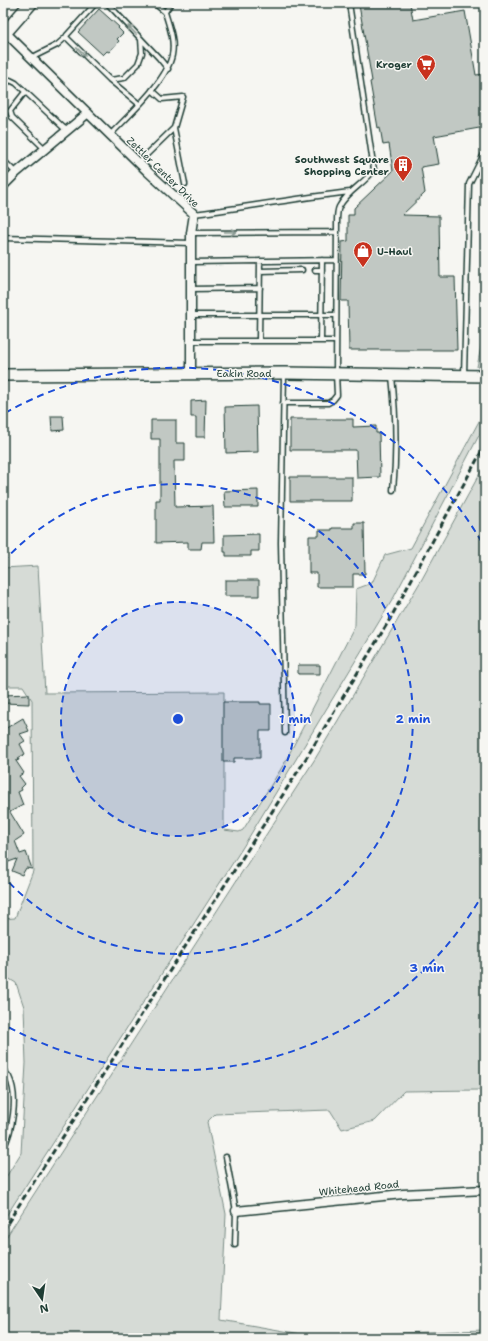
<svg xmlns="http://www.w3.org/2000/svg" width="488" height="1341" font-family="'Shantell Sans',sans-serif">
	<rect width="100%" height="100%" fill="#f6f6f2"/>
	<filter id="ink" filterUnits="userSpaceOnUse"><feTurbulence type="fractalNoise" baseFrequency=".025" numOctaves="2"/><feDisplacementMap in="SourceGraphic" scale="8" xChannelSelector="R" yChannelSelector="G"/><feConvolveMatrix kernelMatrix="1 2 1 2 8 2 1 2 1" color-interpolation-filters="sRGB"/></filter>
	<g filter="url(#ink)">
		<!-- green -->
		<path fill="#d6dbd6" stroke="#7a8c85" d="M485,326V367H477Z
			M485,410V424L394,597L243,847L3,1221V1182L21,1153L26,1063L24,1007L16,983L3,975V919L15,918L33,871L32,700L23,686H3V568L38,566L45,693L224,692V830L239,832L243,830L284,764L355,626L356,589L372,583L385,555L411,548Z
			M485,464V1099L479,1090L404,1091L375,1121L342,1129L330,1110L215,1114L207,1122L226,1214L221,1320L313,1336L485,1330V1338H3V1242L315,759L422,579Z"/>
		<!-- building -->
		<path fill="#c1c8c3" stroke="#1f3d34" d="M363,3H410L413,20L465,11L476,75L485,74V98L481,99L485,127L434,136L439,164L421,167L425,193L402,215L439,216L440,277H455L457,350H349L348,301H341L342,242L348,241V215H354V208L393,171L389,144L383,145L380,127L378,128L370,82L372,81L359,5L363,4Z
			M99,9L119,27L118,28L123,33L117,39L119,41L109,52L107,51L103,55L78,32Z
			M206,400L205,437H196V417H191V401Z
			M257,406L258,452L226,453L225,407Z
			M51,416H63L64,430L52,431Z
			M290,419H353V427L376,426V433H379L380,477L357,478L356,450H290Z
			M151,420H176V443H185V461H174L175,507L213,506L214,542H202L201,549H188V542L156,543V500H160V439H151Z
			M290,477H352V501H290Z
			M258,490V507H225L224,491Z
			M354,523H364L365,574H353V587H317V573H309V536H319V530H332V528H354Z
			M259,534V551H251V556H226V552H224V535Z
			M225,580H259V596H225Z
			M298,665H320V674H298Z
			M29,694V704L3,703V695Z
			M223,702H260V704H271V731H260V758H234V762H223Z
			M23,718L29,731L20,734L25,741L20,744L25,754L18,758L19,760L16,761L24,773L19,776L25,784L21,788L22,790L18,792L23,805L10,812L24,835L15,841L20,854L26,852L32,869L26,868L22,875L12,871L17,859L3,864V730Z"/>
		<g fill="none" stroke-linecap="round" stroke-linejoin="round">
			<!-- lane casing -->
			<g stroke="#1f3d34" stroke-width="7">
				<path id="lane" d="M96,3L67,35L66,37L110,80L139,104
					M107,3L159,58L168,69
					M154,3L165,12
					M31,58L57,45L66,37
					M110,80L124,78L138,64L142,53L141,39
					M3,86L10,80L16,83L67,131
					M25,92L10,111L12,117L45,149
					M174,128L185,184
					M110,135C129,115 167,81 172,55C175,40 169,26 165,12L171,3
					M3,160L16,173
					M139,162L174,128L183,97L162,99L152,90
					M194,214C246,207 298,198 350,192
					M191,233L337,232
					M3,238L191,243
					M191,262L337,260
					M315,270H322
					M260,271L302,270
					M191,289L260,288
					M191,315H336
					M191,341H336
					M259,341L260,261
					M321,341L322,260
					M284,374L281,543L285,733
					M464,375L469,184L485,152
					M392,376C396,414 397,452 393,490
					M283,403H328L333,400L337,395L336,374L337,222C337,218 337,211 339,207C347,191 364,184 374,170L349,3
					M3,1070C5,1072 8,1075 9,1077C19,1097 12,1131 3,1149
					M226,1157L236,1211L235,1245"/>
			</g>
			<!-- street casing -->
			<g stroke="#1f3d34" stroke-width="11">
				<path id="street" d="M5,32L147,171L194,214L191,233V374
					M3,186L16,173L88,113
					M236,1211L403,1194L485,1190"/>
			</g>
			<!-- secondary casing -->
			<g stroke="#1f3d34" stroke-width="14">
				<path id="secondary" d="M3,375L284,373L485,376"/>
			</g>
			<!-- primary casing -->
			<g stroke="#1f3d34" stroke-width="15">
				<path id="primary" d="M3,35L31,3"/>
			</g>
			<!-- lane -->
			<use href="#lane" stroke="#f6f6f2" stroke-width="4"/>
			<!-- street -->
			<use href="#street" stroke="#f6f6f2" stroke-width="8"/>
			<!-- secondary -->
			<use href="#secondary" stroke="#f6f6f2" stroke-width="11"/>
			<!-- primary -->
			<use href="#primary" stroke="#f6f6f2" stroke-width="12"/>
			<!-- rail -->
			<path stroke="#1f3d34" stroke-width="3" stroke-dasharray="6 3" stroke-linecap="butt" d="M3,1230L302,765L390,619L485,445"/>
		</g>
		<!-- one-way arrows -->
		<defs><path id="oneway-shaft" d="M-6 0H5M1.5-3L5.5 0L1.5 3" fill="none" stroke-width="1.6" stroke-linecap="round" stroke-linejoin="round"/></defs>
		<g stroke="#8a9a93">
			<use href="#oneway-shaft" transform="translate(132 30) rotate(-134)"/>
			<use href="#oneway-shaft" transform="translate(81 52) rotate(44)"/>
			<use href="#oneway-shaft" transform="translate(230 232)"/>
		</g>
	</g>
	<!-- distance rings -->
	<circle cx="178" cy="719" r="117" fill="#1d4ed8" fill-opacity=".12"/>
	<g fill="none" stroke="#1d4ed8" stroke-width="2" stroke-dasharray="7 5">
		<circle cx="178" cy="719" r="117"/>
		<path d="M3 562A235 235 0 1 1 3 876"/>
		<path d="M484 892A352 352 0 0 1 5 1025M5 413A352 352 0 0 1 484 546"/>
	</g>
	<!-- icons -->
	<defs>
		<g id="supermarket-pin" transform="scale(1)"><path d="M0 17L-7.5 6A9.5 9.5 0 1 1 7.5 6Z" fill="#c8321e" stroke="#f6f6f2"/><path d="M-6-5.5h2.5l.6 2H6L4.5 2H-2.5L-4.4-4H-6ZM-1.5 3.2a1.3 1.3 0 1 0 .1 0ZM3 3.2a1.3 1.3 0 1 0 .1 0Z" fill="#fff"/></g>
		<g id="building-pin" transform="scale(1)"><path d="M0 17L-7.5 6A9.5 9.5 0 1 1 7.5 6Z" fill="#c8321e" stroke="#f6f6f2"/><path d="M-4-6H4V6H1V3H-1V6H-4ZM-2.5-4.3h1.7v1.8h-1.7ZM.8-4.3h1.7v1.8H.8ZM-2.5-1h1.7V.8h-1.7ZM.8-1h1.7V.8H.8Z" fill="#fff"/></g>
		<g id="shop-pin" transform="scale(1)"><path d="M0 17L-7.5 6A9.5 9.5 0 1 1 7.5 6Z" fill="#c8321e" stroke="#f6f6f2"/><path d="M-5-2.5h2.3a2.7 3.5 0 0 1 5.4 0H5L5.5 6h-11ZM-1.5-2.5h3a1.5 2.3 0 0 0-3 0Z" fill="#fff"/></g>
	</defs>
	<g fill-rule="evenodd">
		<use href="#supermarket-pin" x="426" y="64"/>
		<use href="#building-pin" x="403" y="165"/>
		<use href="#shop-pin" x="363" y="251"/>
	</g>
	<g text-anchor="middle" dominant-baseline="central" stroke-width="3" stroke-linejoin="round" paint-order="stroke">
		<!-- poi labels -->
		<g font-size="10" font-weight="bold" fill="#1f3d34" stroke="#f6f6f2" text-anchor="end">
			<text x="412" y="64">Kroger</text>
			<text x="389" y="159">Southwest Square<tspan x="389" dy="12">Shopping Center</tspan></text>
			<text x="377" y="251" text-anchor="start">U-Haul</text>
		</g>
		<!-- street labels -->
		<g font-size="10" fill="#1f3d34" stroke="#f6f6f2">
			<text transform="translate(163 172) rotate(44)">Zettler Center Drive</text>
			<text x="244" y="373">Eakin Road</text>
			<text transform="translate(359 1188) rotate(-6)">Whitehead Road</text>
		</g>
	</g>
	<circle cx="178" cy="719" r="6" fill="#1d4ed8" stroke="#f6f6f2" stroke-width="2"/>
	<g font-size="12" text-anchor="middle" font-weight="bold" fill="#1d4ed8" stroke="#f6f6f2" stroke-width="3" stroke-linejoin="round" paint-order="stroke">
		<text x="295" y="723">1 min</text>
		<text x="413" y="723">2 min</text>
		<text x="427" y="972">3 min</text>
	</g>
	<!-- margin -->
	<rect width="488" height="1341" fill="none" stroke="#f6f6f2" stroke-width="16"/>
	<rect x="8" y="8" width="472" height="1325" fill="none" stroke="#1f3d34" stroke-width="1.5" filter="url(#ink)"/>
	<!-- north arrow -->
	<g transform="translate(42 1299) rotate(167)" stroke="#f6f6f2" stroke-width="3" paint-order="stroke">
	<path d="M0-3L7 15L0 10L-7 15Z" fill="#1f3d34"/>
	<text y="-6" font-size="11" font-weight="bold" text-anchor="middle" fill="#1f3d34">N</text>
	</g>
</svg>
